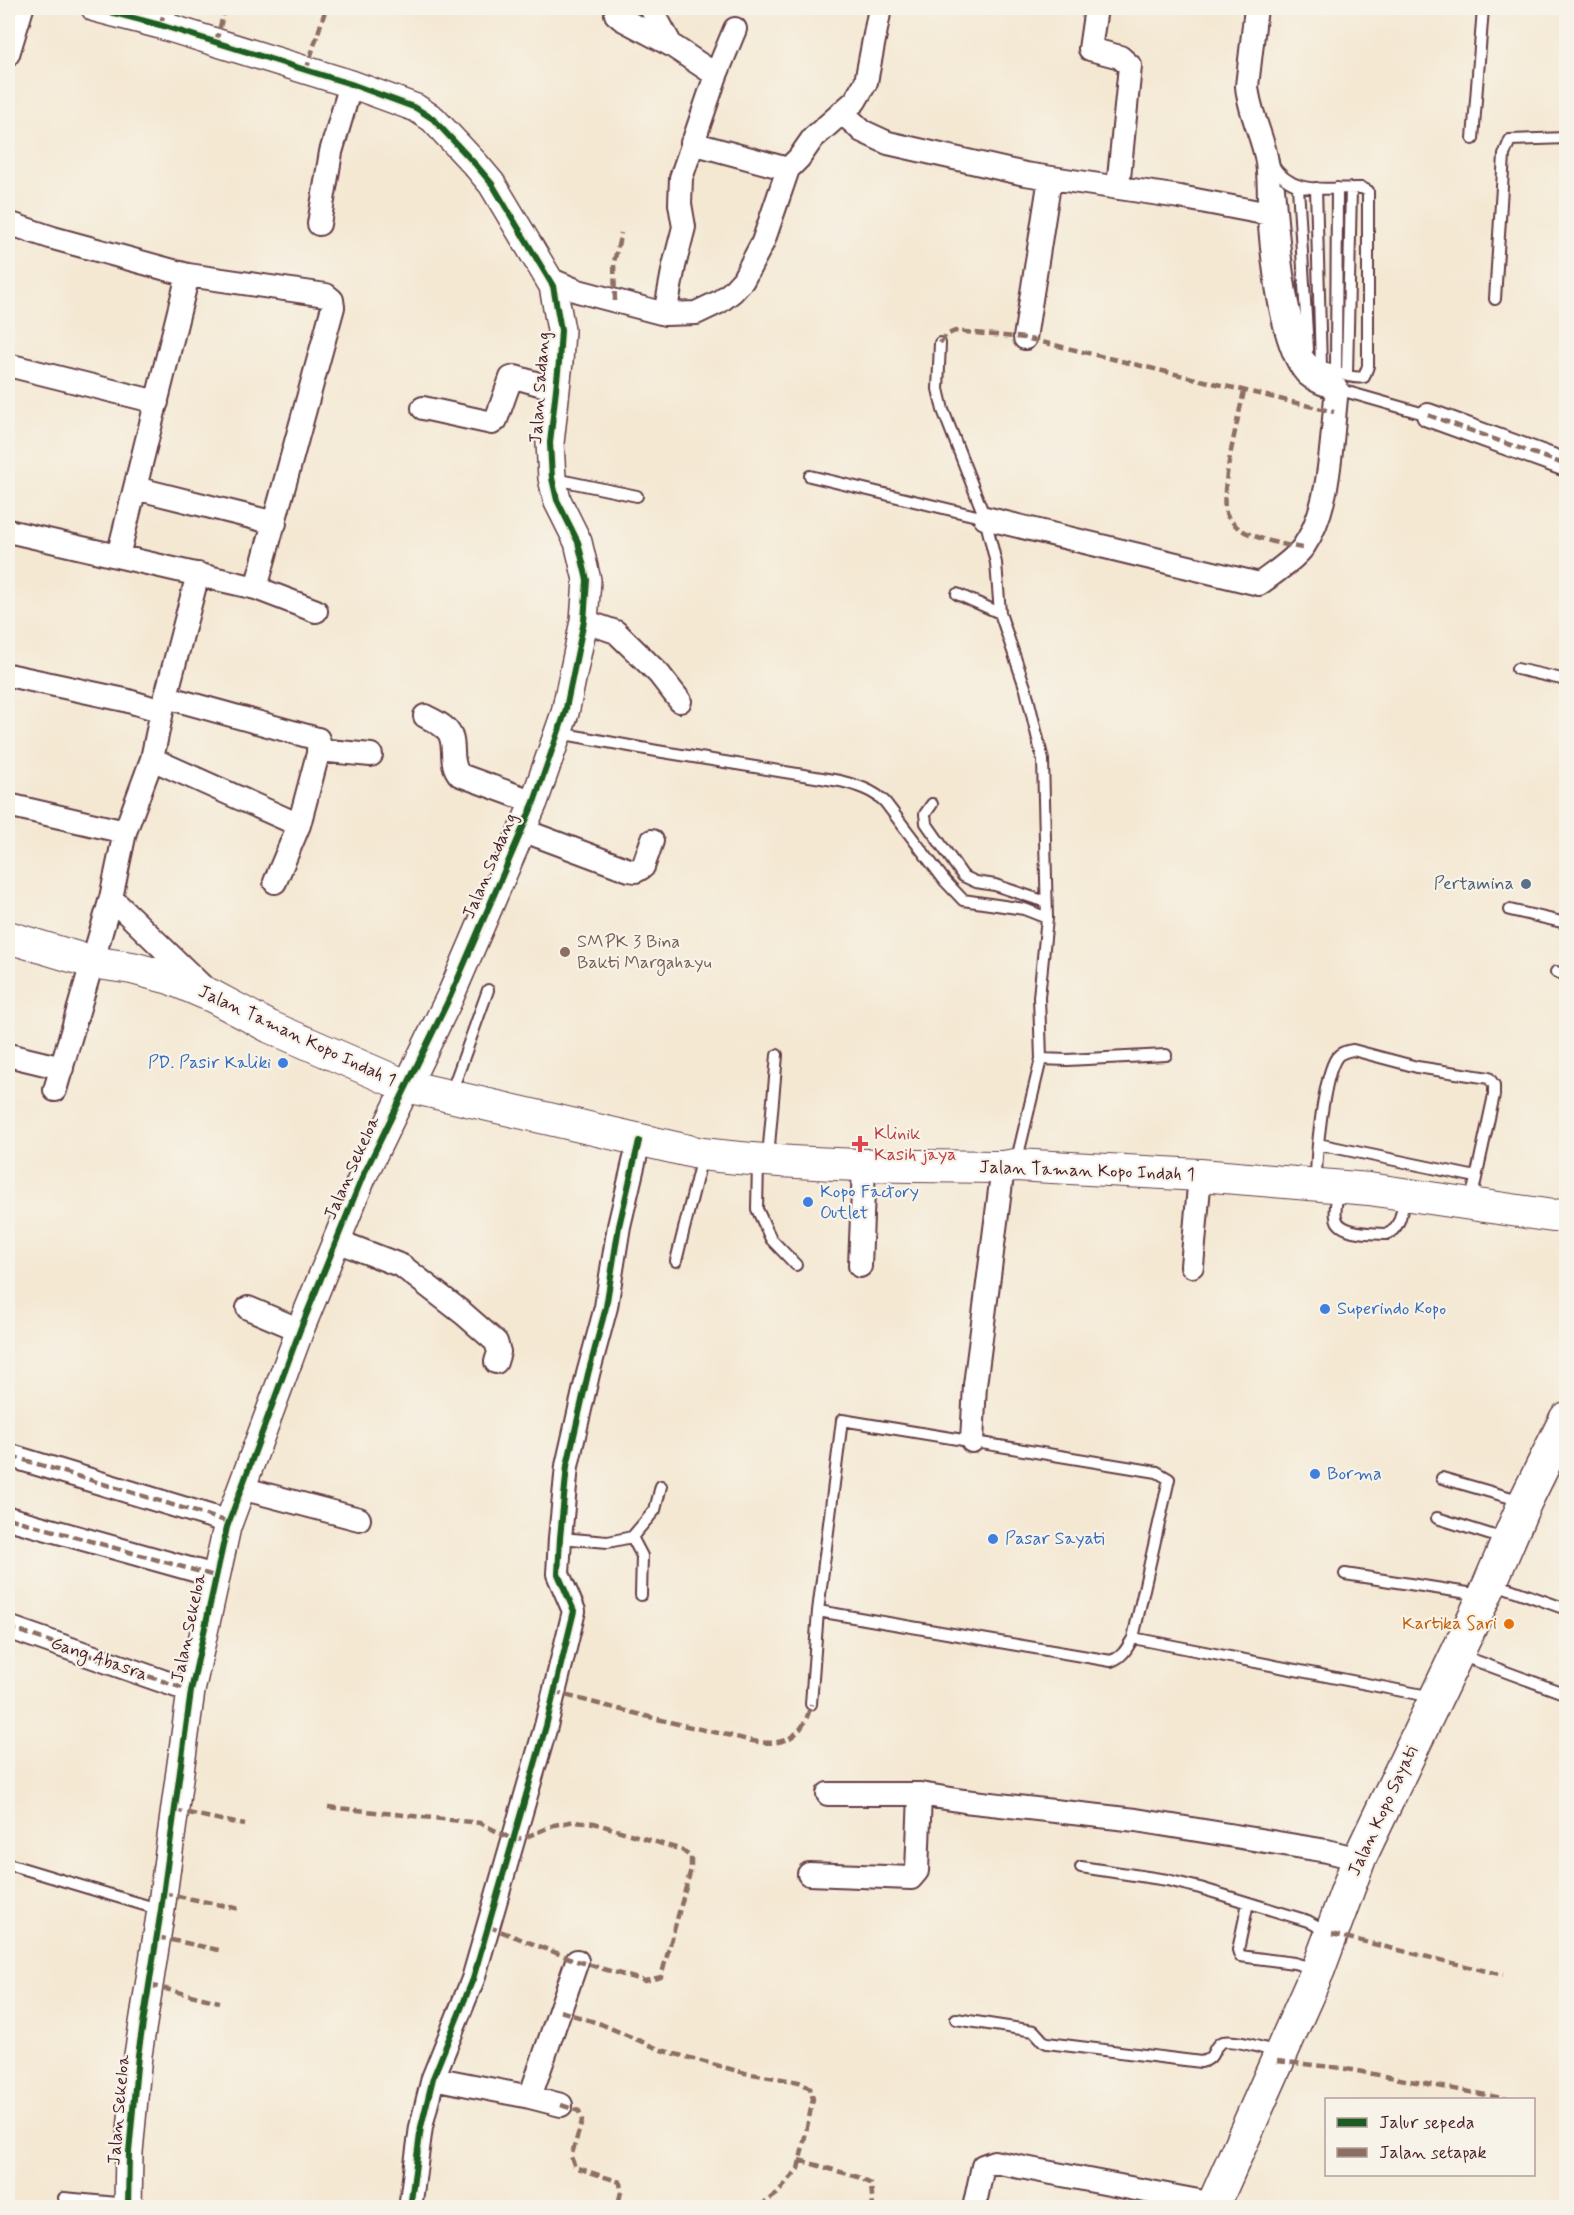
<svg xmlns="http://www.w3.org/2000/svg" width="1574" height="2215" font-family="Mynerve,sans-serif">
	<rect width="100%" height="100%" fill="#f7f3e8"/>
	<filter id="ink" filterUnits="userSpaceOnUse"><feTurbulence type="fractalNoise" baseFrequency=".0167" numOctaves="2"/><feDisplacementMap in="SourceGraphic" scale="12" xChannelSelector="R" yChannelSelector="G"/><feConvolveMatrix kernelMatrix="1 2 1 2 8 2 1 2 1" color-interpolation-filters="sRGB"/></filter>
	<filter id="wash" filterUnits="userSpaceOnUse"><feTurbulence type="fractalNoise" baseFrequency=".008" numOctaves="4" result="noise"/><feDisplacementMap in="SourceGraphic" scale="24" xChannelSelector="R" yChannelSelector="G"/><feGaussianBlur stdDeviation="1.35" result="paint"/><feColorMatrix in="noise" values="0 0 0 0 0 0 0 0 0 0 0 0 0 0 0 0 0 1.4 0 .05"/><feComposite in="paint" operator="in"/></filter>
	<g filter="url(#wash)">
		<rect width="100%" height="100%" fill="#f4e8d3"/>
	</g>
	<g filter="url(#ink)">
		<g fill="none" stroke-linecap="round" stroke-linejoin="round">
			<!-- service casing -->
			<g stroke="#643d44" stroke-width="14">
				<path id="service" d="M1473,139L1483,8
					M1272,164C1293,198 1327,187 1362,188L1368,191V366L1364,377C1352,380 1316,367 1309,357C1300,346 1299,330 1296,317C1286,275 1283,231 1279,188
					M1298,187L1308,349
					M1316,188L1321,366
					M1495,299L1504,155L1510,140L1566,138
					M940,343L938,389L943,410L985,518L996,563L1000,613L1026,690L1043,760L1047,918L1039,997L1041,1059L1016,1163
					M1336,372L1337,188
					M1347,375L1351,188
					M1337,389L1428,415
					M810,476L985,518
					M555,479L637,496
					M957,594L1000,613
					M1517,669L1566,680
					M559,733L657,751L840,781C856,785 873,790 885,802L945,881L963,900L1024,909L1047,918
					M932,804L925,814L926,823L963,876L976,882L995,885L1046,902
					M1510,910L1566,923
					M1556,972L1566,975
					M1041,1059L1067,1060L1166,1055
					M451,1093L488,990
					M1318,1144L1476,1177
					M768,1157L777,1055
					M758,1163L757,1209L771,1239L796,1265
					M1316,1181C1316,1156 1323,1076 1337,1057C1341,1052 1347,1051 1353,1050L1417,1067L1489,1078L1494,1085V1095L1471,1201
					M1339,1188C1338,1196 1334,1208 1336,1217C1338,1235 1374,1233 1387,1234C1401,1228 1402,1209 1405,1196
					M676,1261L702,1157
					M1442,1478L1522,1501
					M1437,1518L1504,1539
					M632,1537L642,1556L641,1595
					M560,1538L608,1542L632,1537L655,1510L661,1486
					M1345,1574L1481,1595
					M1493,1583L1566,1609
					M1133,1638L1433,1697
					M1460,1655L1566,1694
					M811,1704L818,1611L842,1420L1157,1472L1169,1479L1133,1638C1127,1648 1123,1657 1111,1661L818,1611
					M8,1864L161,1910
					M1081,1867L1167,1880L1200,1888L1308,1921L1329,1933
					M1248,1903L1238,1950L1240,1956L1294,1963L1316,1969
					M956,2019L1034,2031L1043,2041L1047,2043L1201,2062C1216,2058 1211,2050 1220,2043C1229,2037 1266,2049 1277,2052
					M64,2198L128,2204"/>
			</g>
			<!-- minor casing -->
			<g stroke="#643d44" stroke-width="26">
				<path id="minor" d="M619,8L616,14L622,19L671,45
					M651,8L671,45L716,75
					M1096,8L1090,49L1120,57L1130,66L1118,188
					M160,25L166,8
					M8,54L22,8
					M842,112L862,131L888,143L1025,174L1180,197L1269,214
					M692,143L788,169
					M8,223L53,238L188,275L326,295L332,300L333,307L256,588
					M319,224L331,152L351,84
					M549,279L578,291L665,314L696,313L719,302L732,292L743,280L763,242L788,169L799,158L813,138L855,101L866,82L880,8
					M665,314L674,266L684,227L680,204L681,178L716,75L735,29
					M1025,338L1050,178
					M8,365L157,402
					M423,408L492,423L496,420L511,378L515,377L556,389
					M1428,415L1566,465
					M135,488L275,523
					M985,518L1259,584C1272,575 1296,558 1304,546C1332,505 1331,437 1337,389C1327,385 1316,382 1308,375C1282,350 1273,262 1270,226C1268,204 1270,183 1267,162C1263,136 1249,113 1247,86L1256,8
					M8,531L256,588L316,611
					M118,556L188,275
					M584,621L616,632L659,674L680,701
					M8,675L125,700L162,711
					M166,697L318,739L320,746L299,825L275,882
					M425,716C432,720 440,723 446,729C459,741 447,762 460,775L534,802
					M318,750L371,755
					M152,759L299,825
					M8,805L125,832
					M522,830L629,870L636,871L643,867L652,841
					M111,898L201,985
					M8,1055L62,1068
					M55,1090L111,898L125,832L152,759L162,711L198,574
					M337,1241L402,1266L464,1314L496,1342L499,1352L496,1362
					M860,1266L864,1166
					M1192,1266L1200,1175
					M248,1308L300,1330
					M972,1441L975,1385L1003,1167
					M11,1456L229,1522
					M241,1488L359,1519
					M8,1518L215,1576
					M8,1627L191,1691
					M828,1794H920L964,1801L1136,1820L1327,1851L1359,1859
					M809,1874L911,1878L917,1871L920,1794
					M433,2078L530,2097L561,2105
					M530,2097L577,1961
					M410,2208L421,2127L433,2078L473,1979L546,1726L574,1611L558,1574L560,1538L567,1466L588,1374L606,1307L619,1226L639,1141
					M974,2208L983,2166L994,2162L1214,2204"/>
			</g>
			<!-- tertiary casing -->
			<g stroke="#643d44" stroke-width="30">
				<path id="tertiary" d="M95,8L160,25L351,84L416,108L433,119L476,165L492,184L553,286L561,330L559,362L550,443L552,478L557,500L578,542L587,580L584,621L565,713L534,802L450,997L362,1178L300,1330L227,1527L191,1691L161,1910L138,2055L129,2152L128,2208"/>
			</g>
			<!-- secondary casing -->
			<g stroke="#643d44" stroke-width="34">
				<path id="secondary" d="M8,937L91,962L132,968L170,978L212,996L270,1027L406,1086L702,1154C802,1166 903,1166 1003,1167L1015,1165L1200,1175L1369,1189L1553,1216L1566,1215"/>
			</g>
			<!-- primary casing -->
			<g stroke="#643d44" stroke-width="36">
				<path id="primary" d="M1212,2208L1318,1970L1359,1859L1485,1595L1525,1502L1566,1419"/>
			</g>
			<!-- service -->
			<use href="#service" stroke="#fff" stroke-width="10"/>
			<!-- minor -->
			<use href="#minor" stroke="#fff" stroke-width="22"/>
			<!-- tertiary -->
			<use href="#tertiary" stroke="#fff" stroke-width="27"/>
			<!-- secondary -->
			<use href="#secondary" stroke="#fff" stroke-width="32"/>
			<!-- primary -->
			<use href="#primary" stroke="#fff" stroke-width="33"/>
			<!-- quiet -->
			<path stroke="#8d6e63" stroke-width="4.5" stroke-dasharray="9 4.5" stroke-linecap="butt" d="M160,25L166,8
				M216,42L225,8
				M306,71L326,8
				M615,301L614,262L621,233
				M940,343L946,335L955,331L1025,338L1334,412
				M1244,391C1239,415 1219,493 1226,513C1227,517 1231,521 1234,524C1247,538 1285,545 1303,548
				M1428,415L1566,465
				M11,1456L229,1522
				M8,1518L215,1576
				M8,1627L191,1691
				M553,1692C611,1707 669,1723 728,1735C745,1739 765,1746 782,1741C800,1736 807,1721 811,1704
				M328,1807L480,1823L512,1839L524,1838L554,1825L575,1821L594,1823L682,1850L691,1857V1869L661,1977L645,1981L627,1976L577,1961L487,1926
				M174,1810L245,1825
				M163,1893L240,1909
				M1332,1934L1503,1975
				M157,1937L219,1950
				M149,1985L219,2002
				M560,2011L601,2024L661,2050L745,2073L799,2082L810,2088L813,2099L798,2169L777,2194L757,2208
				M1277,2061L1341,2068L1513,2100
				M561,2105L579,2111L582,2121L571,2157L575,2167L620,2182L621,2192L617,2208
				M799,2160L858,2177L871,2184L873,2208"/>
			<!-- cycleway casing -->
			<g stroke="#f7f3e8" stroke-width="10">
				<path id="cycleway" d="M95,8L160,25L351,84L416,108L433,119L476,165L492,184L553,286L561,330L559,362L550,443L552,478L557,500L578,542L587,580L584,621L565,713L534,802L450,997L362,1178L300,1330L227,1527L191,1691L161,1910L138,2055L129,2152L128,2208
					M410,2208L421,2127L433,2078L473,1979L546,1726L574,1611L558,1574L560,1538L567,1466L588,1374L606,1307L619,1226L639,1141"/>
			</g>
			<!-- cycleway -->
			<use href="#cycleway" stroke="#1b5e20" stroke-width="6"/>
		</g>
	</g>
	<!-- markers -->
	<circle fill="#5c6f8a" stroke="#f7f3e8" stroke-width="2" cx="1526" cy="884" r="6"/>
	<circle fill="#8d6e63" stroke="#f7f3e8" stroke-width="2" cx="565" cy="952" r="6"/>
	<g fill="#3f7fe0" stroke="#f7f3e8" stroke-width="2">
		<circle cx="283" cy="1063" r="6"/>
		<circle cx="808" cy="1202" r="6"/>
		<circle cx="1325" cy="1309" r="6"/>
		<circle cx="1315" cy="1474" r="6"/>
		<circle cx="993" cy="1539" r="6"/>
	</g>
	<path fill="#e0444e" stroke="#f7f3e8" stroke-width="2" d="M857 1135h6v6h6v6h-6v6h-6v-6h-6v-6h6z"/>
	<circle fill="#e8710a" stroke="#f7f3e8" stroke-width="2" cx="1509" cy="1624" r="6"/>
	<g text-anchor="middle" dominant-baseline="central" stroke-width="4.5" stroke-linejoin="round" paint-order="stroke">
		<!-- street labels -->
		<g font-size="18" fill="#4a1f2b" stroke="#f7f3e8">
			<text transform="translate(540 388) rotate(-86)">Jalan Sadang</text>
			<text transform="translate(490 866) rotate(-67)">Jalan Sadang</text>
			<text transform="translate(297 1036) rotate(25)">Jalan Taman Kopo Indah 1</text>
			<text transform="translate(352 1168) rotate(-66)">Jalan Sekeloa</text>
			<text transform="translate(1087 1171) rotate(2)">Jalan Taman Kopo Indah 1</text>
			<text transform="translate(189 1628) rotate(-78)">Jalan Sekeloa</text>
			<text transform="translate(99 1659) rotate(19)">Gang Abasra</text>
			<text transform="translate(1383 1811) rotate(-65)">Jalan Kopo Sayati</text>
			<text transform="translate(119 2110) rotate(-85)">Jalan Sekeloa</text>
		</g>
		<!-- service labels -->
		<g font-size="18" fill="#4e5e75" stroke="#f7f3e8" text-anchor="end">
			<text x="1514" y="884">Pertamina</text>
		</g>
		<!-- education labels -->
		<g font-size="18" fill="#785e54" stroke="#f7f3e8" text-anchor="start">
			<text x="577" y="942">SMPK 3 Bina<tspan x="577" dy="21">Bakti Margahayu</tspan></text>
		</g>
		<!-- shop labels -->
		<g font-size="18" fill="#366cbe" stroke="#f7f3e8" text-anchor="start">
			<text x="271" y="1063" text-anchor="end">PD. Pasir Kaliki</text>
			<text x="820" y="1192">Kopo Factory<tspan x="820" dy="21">Outlet</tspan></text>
			<text x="1337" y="1309">Superindo Kopo</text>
			<text x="1327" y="1474">Borma</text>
			<text x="1005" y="1539">Pasar Sayati</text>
		</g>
		<!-- health labels -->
		<g font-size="18" fill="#be3a42" stroke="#f7f3e8" text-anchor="start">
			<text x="874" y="1134">Klinik<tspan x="874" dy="21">Kasih jaya</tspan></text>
		</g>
		<!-- food labels -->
		<g font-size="18" fill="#c56008" stroke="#f7f3e8" text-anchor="end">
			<text x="1497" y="1624">Kartika Sari</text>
		</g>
	</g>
	<!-- margin -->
	<rect width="1574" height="2215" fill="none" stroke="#f7f3e8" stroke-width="30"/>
	<!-- legend -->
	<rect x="1325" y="2098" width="210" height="78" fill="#f7f3e8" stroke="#b29e9c" stroke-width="1.5"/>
	<rect x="1337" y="2118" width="30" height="9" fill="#1b5e20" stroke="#b29e9c" stroke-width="1.5"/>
	<text x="1379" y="2128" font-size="18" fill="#4a1f2b">Jalur sepeda</text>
	<rect x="1337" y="2148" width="30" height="9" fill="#8d6e63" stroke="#b29e9c" stroke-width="1.5"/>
	<text x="1379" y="2158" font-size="18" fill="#4a1f2b">Jalan setapak</text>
</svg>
